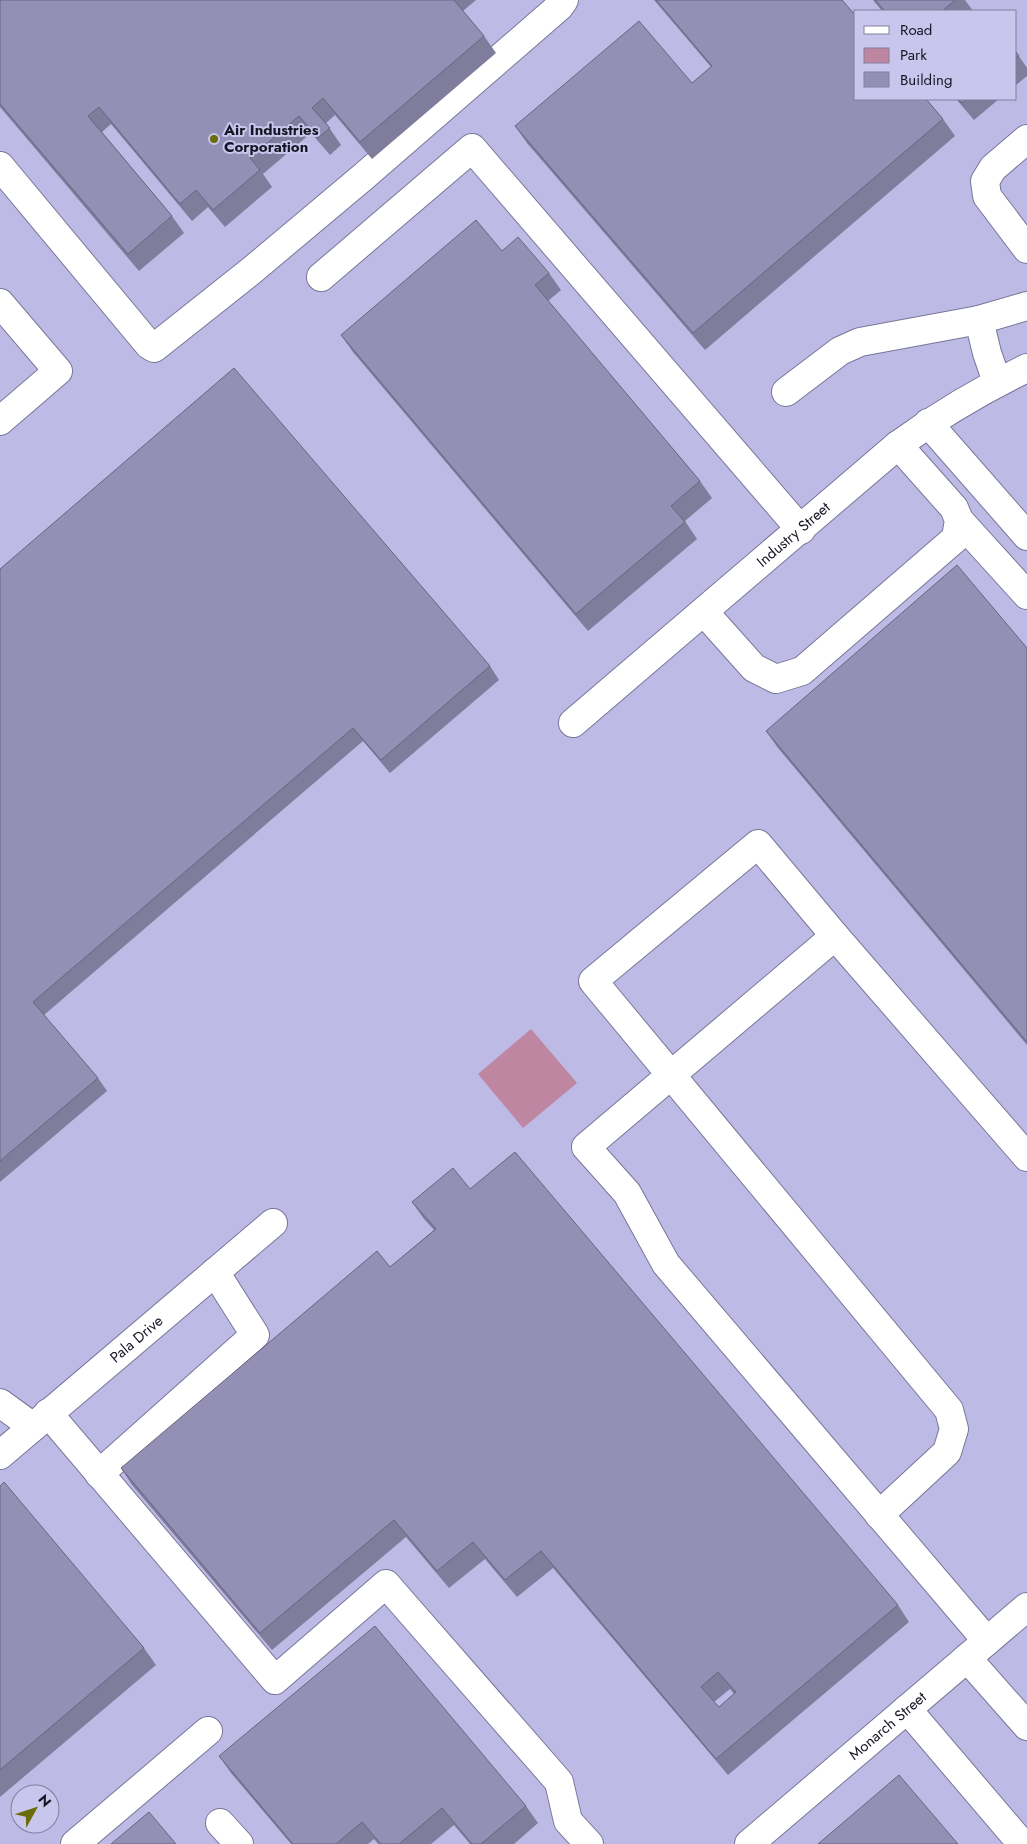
<svg xmlns="http://www.w3.org/2000/svg" width="1027" height="1844" font-family="Jost,sans-serif">
	<rect width="100%" height="100%" fill="#c9c6ed"/>
	<!-- built -->
	<path fill="#bebae6" fill-rule="evenodd" d="M0,0H1027V1844H0ZM856,11H1016V99H856ZM20,1794H50V1824H20Z"/>
	<!-- green -->
	<path fill="#bf86a1" d="M531,1029L577,1083L523,1128L478,1074Z"/>
	<g fill="none" stroke-linecap="round" stroke-linejoin="round">
		<!-- minor casing -->
		<g stroke="#797699" stroke-width="30">
			<g id="minor">
				<path d="M1027,139L993,168L985,181L987,196L1027,249"/>
				<path d="M0,166L149,345L154,348L251,271L363,177L559,7L564,0"/>
				<path d="M321,277L472,148L801,530"/>
				<path d="M0,303L58,371L0,421"/>
				<path d="M997,382L987,353L979,320L1027,306"/>
				<path d="M786,392L840,351L860,342L979,320"/>
				<path d="M928,423L1027,536"/>
				<path d="M959,520L1027,595"/>
				<path d="M704,612L754,668L776,679L802,671L956,538L959,520L954,508L898,445"/>
				<path id="s1" d="M573,723L898,445C938,416 981,390 1027,368"/>
				<path d="M835,936L586,1147L627,1193L666,1264L987,1641"/>
				<path d="M0,1403L33,1427"/>
				<path d="M48,1413L275,1680L386,1584L559,1782L568,1821L589,1844"/>
				<path id="s2" d="M0,1455L273,1223"/>
				<path d="M99,1474L255,1335L215,1272"/>
				<path d="M879,1515L947,1452L954,1429L949,1410L593,981L758,844L835,936L1027,1157"/>
				<path d="M967,1658L1027,1726"/>
				<path d="M907,1709L1022,1844"/>
				<path d="M220,1823L239,1844"/>
				<path d="M75,1844L208,1731"/>
				<path id="s3" d="M749,1844L1027,1607"/>
			</g>
		</g>
		<!-- minor -->
		<use href="#minor" stroke="#fff" stroke-width="28"/>
	</g>
	<!-- wall -->
	<path fill="#7f7c9c" fill-rule="evenodd" d="M0,0H476L463,11L484,36L496,53L372,159L335,115L326,123L341,145L330,155L311,133L263,174L272,187L225,227L208,207L192,221L111,124L102,132L172,216L184,233L139,271L0,107Z
		M654,0H842L943,119L955,136L705,350L527,143L515,126L692,83L711,67Z
		M873,0H965L973,11H882Z
		M1016,52L1027,68V76L1016,85Z
		M956,99H999L974,120Z
		M502,251L549,273L561,290L548,301L700,481L712,498L685,521L697,539L588,631L353,352L341,335Z
		M0,569L490,666L499,680L390,773L363,741L44,1015L98,1078L107,1091L0,1182Z
		M1027,648V1045L778,748L766,731Z
		M470,1189L898,1605L909,1622L728,1775L553,1568L517,1597L485,1559L449,1588L406,1537L272,1650L132,1485L121,1468L390,1267L434,1230L424,1219L412,1202ZM730,1689L734,1694L719,1707L714,1702Z
		M0,1486L144,1648L156,1665L0,1797Z
		M219,1756L526,1806L538,1823L514,1844H470L454,1825L431,1844H378L374,1839L368,1844H291L231,1773Z"/>
	<!-- building -->
	<path fill="#9490b5" stroke="#68657f" fill-rule="evenodd" d="M0,0H454L484,36L360,142L323,98L312,108L330,128L318,138L299,116L250,158L260,170L213,210L196,190L180,204L99,107L88,116L172,216L128,254L0,104Z
		M656,0H842L856,16V99H926L943,119L693,333L515,126L639,21L692,83L712,66Z
		M875,0H955L942,11H885Z
		M1016,52L1019,56L1016,58Z
		M958,99H967L962,103Z
		M476,220L502,251L518,237L549,273L535,285L700,481L671,506L685,522L576,614L341,335Z
		M234,368L490,666L381,760L353,728L33,1002L98,1078L0,1161V569Z
		M957,565L1027,648V1042L766,731Z
		M515,1152L898,1605L716,1759L541,1551L505,1580L473,1542L437,1571L394,1520L260,1633L121,1468L377,1251L390,1267L436,1229L412,1202L453,1168L470,1189ZM718,1672L736,1692L719,1707L701,1687Z
		M4,1482L144,1648L0,1770V1486Z
		M375,1626L526,1806L481,1844H472L442,1808L399,1844H381L362,1822L336,1844H293L219,1756Z
		M899,1775L958,1844H818Z
		M149,1812L176,1844H111Z"/>
	<!-- markers -->
	<circle fill="#6b6b08" stroke="#c9c6ed" stroke-width="2" cx="214" cy="139" r="5"/>
	<g text-anchor="middle" dominant-baseline="central" stroke-width="4" stroke-linejoin="round" paint-order="stroke">
		<!-- poi labels -->
		<g font-size="15" font-weight="bold" fill="#171523" stroke="#c9c6ed" text-anchor="start">
			<text x="224" y="130">Air Industries<tspan x="224" dy="17">Corporation</tspan></text>
		</g>
		<!-- street labels -->
		<g font-size="15" fill="#171523" stroke="#c9c6ed">
			<text stroke="none"><textPath href="#s1" startOffset="290">Industry Street</textPath></text>
			<text stroke="none"><textPath href="#s2" startOffset="179">Pala Drive</textPath></text>
			<text stroke="none"><textPath href="#s3" startOffset="182">Monarch Street</textPath></text>
		</g>
	</g>
	<!-- legend -->
	<rect x="854" y="10" width="162" height="90" fill="#c9c6ed" stroke="#827f9c"/>
	<rect x="864" y="26" width="25" height="8" fill="#ffffff" stroke="#827f9c"/>
	<text x="900" y="35" font-size="15" fill="#171523">Road</text>
	<rect x="864" y="48" width="25" height="15" fill="#bf86a1" stroke="#827f9c"/>
	<text x="900" y="60" font-size="15" fill="#171523">Park</text>
	<rect x="864" y="72" width="25" height="15" fill="#9490b5" stroke="#827f9c"/>
	<text x="900" y="85" font-size="15" fill="#171523">Building</text>
	<!-- north arrow -->
	<g transform="translate(35 1809) rotate(50)"><circle r="24" fill="#c9c6ed" stroke="#827f9c"/>
	<path d="M0-4L9 19L0 12L-9 19Z" fill="#6b6b08"/>
	<text y="-8" font-size="14" font-weight="bold" text-anchor="middle" fill="#171523">N</text>
	</g>
</svg>
